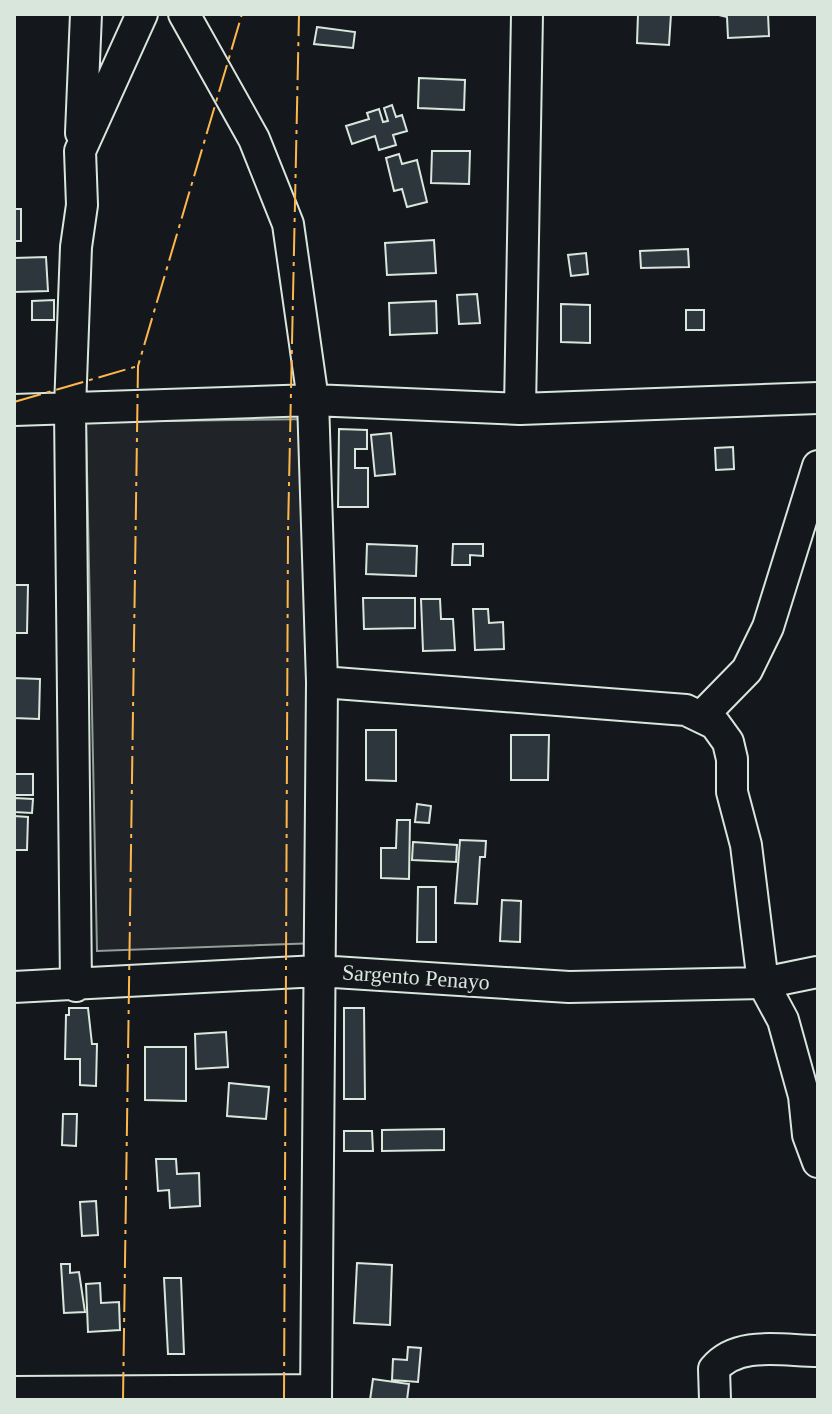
<svg xmlns="http://www.w3.org/2000/svg" width="832" height="1414" font-family="Georgia,serif">
	<rect width="100%" height="100%" fill="#14181c"/>
	<!-- green -->
	<path fill="#202428" stroke="#939e99" stroke-width="2" d="M313,419L319,943L97,951L86,422Z"/>
	<!-- building -->
	<path fill="#2c363c" stroke="#d8e6dc" stroke-width="2" d="M638,14H671L669,45L637,43Z
		M715,14H768L769,36L728,38L727,17Z
		M317,27L355,32L353,48L314,44Z
		M419,78L465,80L464,110L418,108Z
		M392,105L396,117L402,115L407,131L393,135L396,145L379,150L375,136L352,144L346,126L369,119L367,113L379,109L383,122L388,121L384,108Z
		M432,151H470L469,184L431,183Z
		M399,154L402,164L417,160L427,202L407,207L402,189L394,191L386,158Z
		M14,209H21V241H14Z
		M434,240L436,273L387,275L385,243Z
		M688,249L689,267L641,268L640,251Z
		M586,253L588,274L571,276L568,255Z
		M46,257L48,291L14,292V258Z
		M477,294L480,323L459,324L457,295Z
		M54,300V320H32V301Z
		M436,301L437,333L390,335L389,303Z
		M561,304L590,305V343L561,342Z
		M686,310H704V330H686Z
		M339,429L367,430V449H355V468H368V507H338Z
		M391,433L395,474L375,476L371,435Z
		M733,447L734,469L716,470L715,448Z
		M367,544L417,546L416,576L366,574Z
		M453,544H483V556L470,555V565H452Z
		M14,585H28L27,633H14Z
		M363,598H415V628L364,629Z
		M421,599H440L441,619H453L455,650L423,651Z
		M473,609H488L489,623L503,622L504,649L475,650Z
		M14,678L40,679L39,719L14,718Z
		M366,730H396V781L366,780Z
		M511,735H549L548,780H511Z
		M14,774H33V795H14Z
		M14,798L33,799L32,813L14,812Z
		M417,804L431,806L429,823L415,822Z
		M14,816L28,817L27,850H14Z
		M397,820H410L409,879L381,878V848H396Z
		M460,840L486,841L485,857H480L477,904L455,903Z
		M413,842L457,845L456,862L412,860Z
		M418,887H436V942H417Z
		M502,900L521,901L520,942L500,941Z
		M69,1008H88L92,1044H97L96,1086L80,1085V1059H65L66,1015H69Z
		M344,1008H364L365,1099H344Z
		M226,1032L228,1067L196,1069L195,1034Z
		M145,1047H186V1101L145,1100Z
		M229,1083L269,1087L266,1119L227,1116Z
		M63,1114H77L76,1146L62,1145Z
		M444,1129V1150L382,1151V1130Z
		M344,1131H372L373,1151H344Z
		M156,1159H176L177,1174L199,1173L200,1206L170,1208L169,1190L158,1191Z
		M96,1201L98,1235L82,1236L80,1202Z
		M357,1263L392,1265L390,1325L354,1323Z
		M61,1264H70V1273L79,1272L85,1312L64,1313Z
		M164,1278H181L184,1354H168Z
		M100,1283L101,1303L119,1302L120,1330L88,1332L86,1284Z
		M408,1347L421,1348L418,1382L392,1380L393,1359L407,1360Z
		M373,1379L409,1384L407,1400H370Z"/>
	<g fill="none" stroke-linecap="round" stroke-linejoin="round">
		<!-- minor casing -->
		<g stroke="#d8e6dc" stroke-width="34">
			<path id="minor" d="M184,14L254,139L288,224L313,400L322,682L316,1400
				M81,133L86,14
				M520,409L527,14
				M14,410L313,400L520,409L818,398
				M322,682L686,710L715,724L728,742L732,759V792L746,845L763,983L783,1020L804,1096L808,1135L818,1162
				M703,715L747,670L768,627L818,466
				M76,986L70,408L76,247L82,205L80,151L142,14
				M14,987L318,971L569,987L763,983L817,972
				M14,1392L316,1390
				M715,1400L714,1369C738,1340 783,1351 818,1351"/>
		</g>
		<!-- minor -->
		<use href="#minor" stroke="#14181c" stroke-width="30"/>
		<!-- power -->
		<path stroke="#ffb74d" stroke-width="2" stroke-dasharray="28 6 4 6" stroke-linecap="butt" d="M14,402L138,366
			M123,1400L138,366L242,14
			M284,1400L288,532L299,14"/>
	</g>
	<g text-anchor="middle" dominant-baseline="central" stroke-width="6" stroke-linejoin="round" paint-order="stroke">
		<!-- street labels -->
		<g font-size="22" fill="#d8e6dc" stroke="#14181c">
			<text transform="translate(416 977) rotate(4)">Sargento Penayo</text>
		</g>
	</g>
	<!-- border -->
	<rect width="832" height="1414" fill="none" stroke="#d8e6dc" stroke-width="32"/>
</svg>
